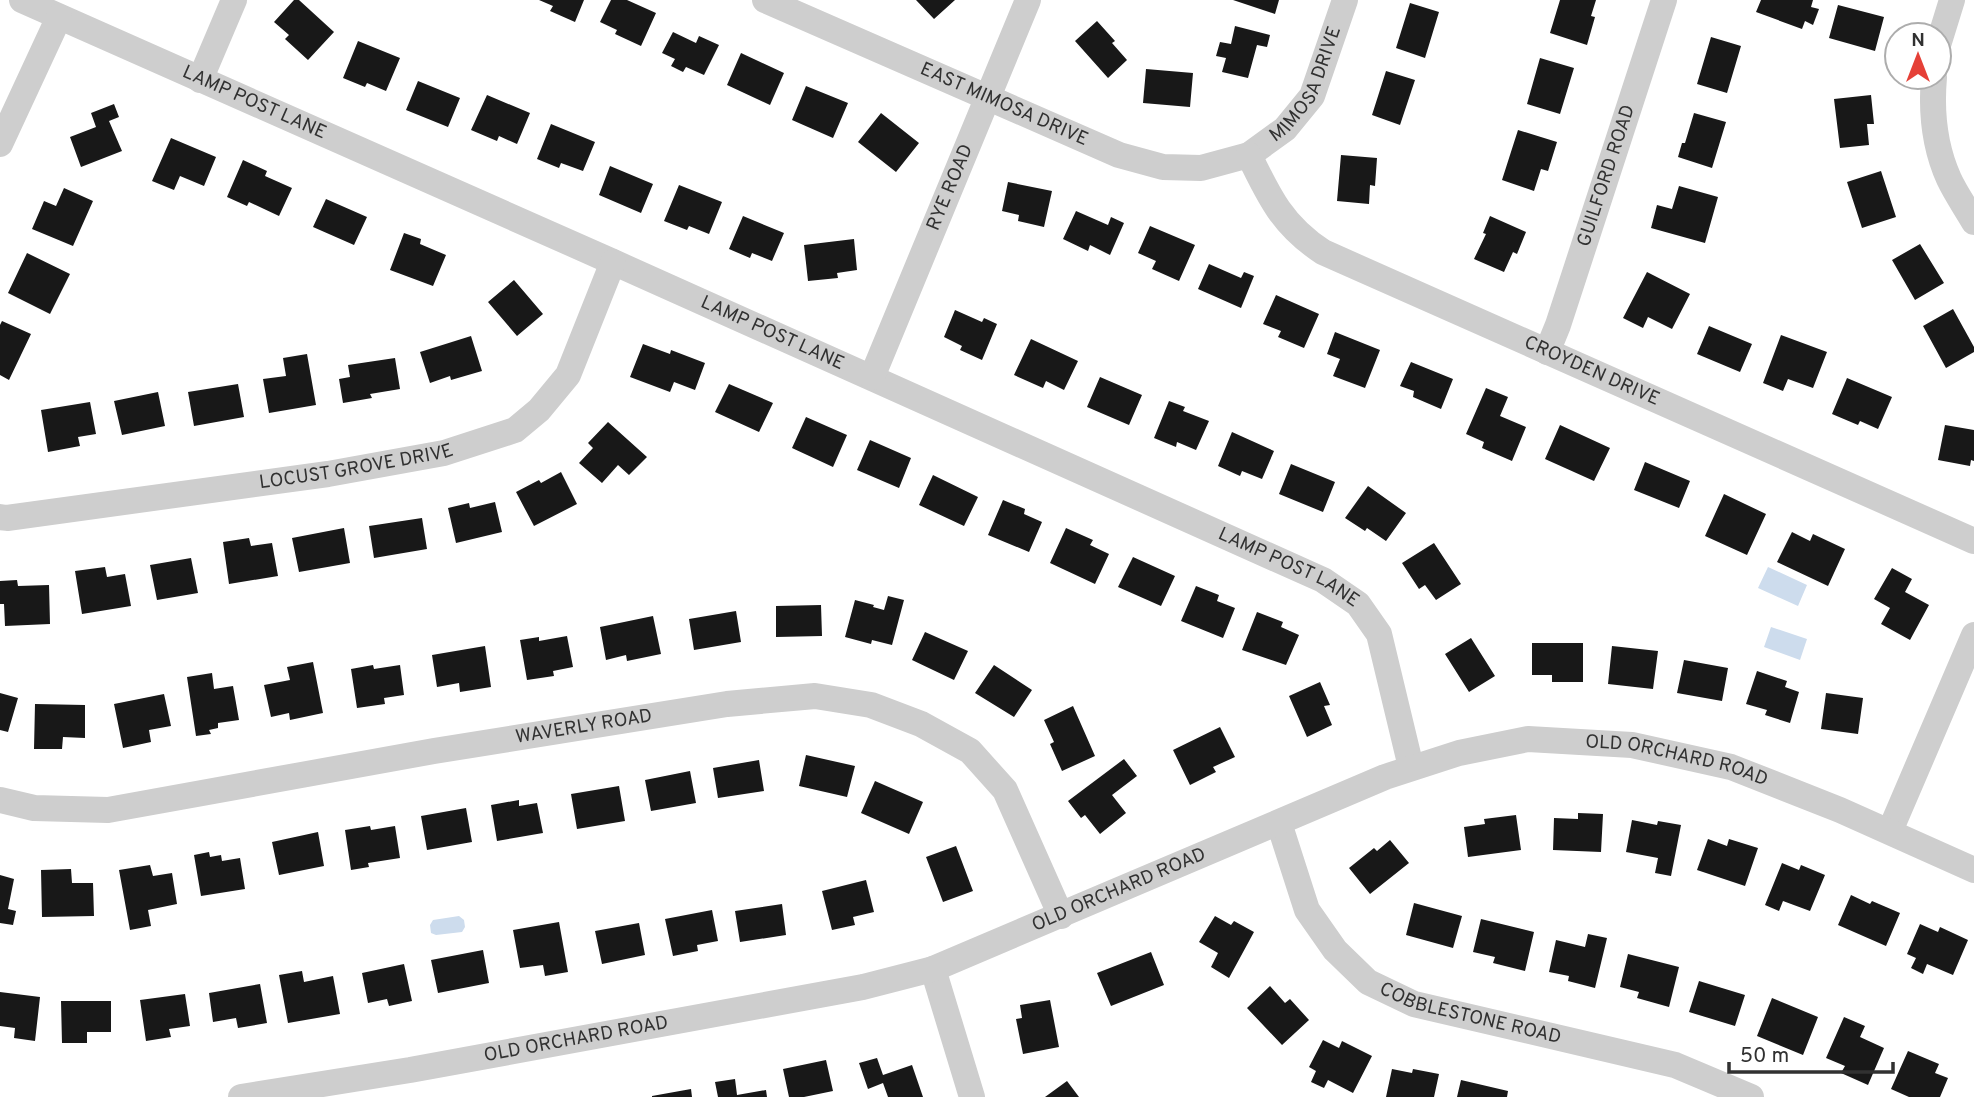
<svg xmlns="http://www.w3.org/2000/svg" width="1974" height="1097" font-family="Overpass,sans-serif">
	<rect width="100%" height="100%" fill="#fff"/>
	<!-- water -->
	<path fill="#cddced" d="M1768,567L1807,585L1798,606L1758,588Z
		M1771,627L1807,639L1800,660L1764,647Z
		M459,916L464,920L465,927L462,932L436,935L431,933L430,925L433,920Z"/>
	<!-- building -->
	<path fill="#181818" d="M294,0H299L334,32L308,60L285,39L289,35L274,22Z
		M539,0H584L575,22L550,11L553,6Z
		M611,0H627L656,13L641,46L615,34L617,30L600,22Z
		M916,0H955L934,19Z
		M1233,0H1279L1275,14Z
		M1560,0H1596L1591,16L1595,17L1587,45L1550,33Z
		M1761,0H1813L1811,7L1819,9L1813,25L1805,21L1802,29L1756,12Z
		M1410,3L1439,12L1425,58L1396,48Z
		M1838,5L1884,17L1875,51L1829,38Z
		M1097,21L1115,41L1112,43L1127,60L1108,78L1075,41Z
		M1235,26L1270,35L1267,47L1257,45L1248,78L1222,72L1226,58L1216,56L1220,42L1231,44Z
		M673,32L696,43L699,36L719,45L704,75L686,67L683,72L671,66L675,59L662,53Z
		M1711,37L1741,46L1727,93L1697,84Z
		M358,41L400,58L386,91L367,83L365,87L343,78Z
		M741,53L784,73L770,105L727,85Z
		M1540,58L1574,68L1560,114L1527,104Z
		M1146,69L1193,73L1190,107L1143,103Z
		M1386,71L1415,80L1400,125L1372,115Z
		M418,81L460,98L448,127L406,110Z
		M806,86L848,103L833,138L792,120Z
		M487,95L530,113L517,144L499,136L497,141L471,130Z
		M1871,95L1874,124H1867L1869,145L1840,148L1834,99Z
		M114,104L119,117L109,121L122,151L81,167L70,137L96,127L91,113Z
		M881,113L919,143L896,172L858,142Z
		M1694,113L1726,122L1712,168L1678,157L1682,143H1685Z
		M551,124L595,142L583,171L561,163L559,168L537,159Z
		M1518,130L1557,142L1548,171L1541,169L1534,191L1502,180Z
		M171,138L216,157L204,186L180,176L174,190L152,181Z
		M1341,155L1377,158L1375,186L1370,185L1369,204L1337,201Z
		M243,160L267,171L265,176L292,188L279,216L249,202L247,206L227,197Z
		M610,166L653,184L641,213L599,195Z
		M1881,171L1896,217L1862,228L1847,182Z
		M1008,182L1052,191L1044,227L1018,221L1019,215L1002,211Z
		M679,185L722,202L709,234L689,226L687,230L664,221Z
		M1679,186L1718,197L1705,243L1651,228L1657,205L1672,209Z
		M64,188L93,201L73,246L32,229L44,201L56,206Z
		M326,199L367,217L354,245L313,227Z
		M1076,211L1108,225L1111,217L1124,223L1110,255L1090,245L1088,251L1063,239Z
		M743,216L784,233L772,261L752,253L750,258L729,249Z
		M1490,216L1526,232L1517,254L1513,252L1504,272L1474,259L1486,234L1483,233Z
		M1150,226L1195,245L1179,281L1152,269L1156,261L1138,253Z
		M404,233L421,239L420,244L446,255L433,286L390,270Z
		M854,239L857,270L837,273L838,278L808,281L804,245Z
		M1920,244L1944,283L1915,300L1892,260Z
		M27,253L70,274L50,314L8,293Z
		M1209,264L1241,278L1244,272L1254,276L1241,308L1198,289Z
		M1647,272L1690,294L1672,329L1648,317L1643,328L1623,318Z
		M514,280L543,314L517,336L488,302Z
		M1276,295L1319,314L1304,348L1278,337L1281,331L1263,324Z
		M1953,309L1974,347V352L1946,368L1923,326Z
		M955,310L982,322L984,318L997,324L982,360L960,350L962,346L944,337Z
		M2,321L31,334L9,380L0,375V325Z
		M1709,326L1752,344L1740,372L1697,354Z
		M1335,332L1380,350L1365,388L1333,376L1340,359L1327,354Z
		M1781,335L1827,352L1813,388L1788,379L1783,391L1763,383Z
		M471,336L482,371L451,380L450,376L430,383L420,352Z
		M1031,339L1078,361L1064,390L1046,381L1043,388L1014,375Z
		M643,344L670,354L671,350L705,363L695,390L674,382L670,392L630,377Z
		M307,354L316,405L269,413L263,379L286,376L283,358Z
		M395,358L400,389L370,394L372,398L343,403L339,379L350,377L348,365Z
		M1411,362L1453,379L1441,409L1413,397L1414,391L1400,386Z
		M1100,377L1142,395L1129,425L1087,407Z
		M1847,378L1892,397L1878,429L1860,421L1858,425L1832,414Z
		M238,384L244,417L194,426L188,392Z
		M729,384L773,403L759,432L715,412Z
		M1486,388L1508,397L1500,416L1526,427L1512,461L1482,448L1484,442L1466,434Z
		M158,392L165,426L122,435L114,401Z
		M1169,401L1185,407L1183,411L1209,421L1196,450L1177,442L1176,447L1154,438Z
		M90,402L96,434L78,437L80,446L48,452L41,410Z
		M806,417L847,435L833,467L792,448Z
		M608,422L647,457L629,475L618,465L602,483L579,463L593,448L588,443Z
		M1560,425L1610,448L1594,481L1545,459Z
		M1945,425L1974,430V461L1971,460L1970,466L1938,460Z
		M1232,432L1274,451L1262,479L1242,471L1240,476L1218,466Z
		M870,440L911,458L899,488L857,470Z
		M1645,462L1690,481L1679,508L1634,490Z
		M1291,464L1335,482L1323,512L1279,494Z
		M561,472L577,504L534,526L516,492L539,480L541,483Z
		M933,475L978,497L964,526L919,505Z
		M1368,486L1406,513L1386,541L1367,528L1365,531L1345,518Z
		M1724,494L1766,514L1747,555L1705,536Z
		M1003,500L1025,509L1024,514L1042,522L1029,552L988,535Z
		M495,502L502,532L456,543L448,508L469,503L470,508Z
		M422,518L427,549L374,558L369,526Z
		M344,528L350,563L299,572L292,538Z
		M1066,528L1093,540L1090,545L1109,554L1095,584L1050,563Z
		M1792,532L1810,541L1813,534L1845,549L1828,586L1777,562Z
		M249,538L251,546L272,543L278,576L229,584L223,542Z
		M1434,543L1461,584L1436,600L1425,585L1419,589L1402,563Z
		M1133,557L1175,576L1161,606L1118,587Z
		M191,558L198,593L157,600L150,565Z
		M105,567L107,577L125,574L131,606L82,614L75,571Z
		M1892,568L1912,579L1905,592L1929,605L1910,640L1881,624L1890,608L1874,599Z
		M17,580L18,586L49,585L50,624L5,626L4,604H0V581Z
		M1196,586L1219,595L1217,601L1235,608L1223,638L1181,621Z
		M888,596L904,600L892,645L872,640L871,644L845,637L855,600L874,605L873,607L884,610Z
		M821,605L822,636L776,637V606Z
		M736,611L741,642L694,650L689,619Z
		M1257,612L1283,622L1281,627L1299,635L1286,665L1242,650Z
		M653,616L661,654L627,661L626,655L606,660L600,627Z
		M925,632L968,651L954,680L912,660Z
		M567,636L573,667L553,671L554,676L527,680L520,640L539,637V641Z
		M1471,638L1495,676L1469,692L1445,654Z
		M1532,643H1583V682H1552V675H1532Z
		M485,646L491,687L460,692L459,683L437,687L432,655Z
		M1612,646L1658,651L1653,689L1608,684Z
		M1684,660L1728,668L1722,701L1677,693Z
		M313,662L323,713L290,720L289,713L271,717L264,685L290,680L287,667Z
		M373,665L374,669L400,665L404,695L384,698L385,704L357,708L351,669Z
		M994,665L1032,690L1014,717L975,693Z
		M1757,671L1787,681L1785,687L1799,692L1790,723L1765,715L1767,710L1746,704Z
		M212,673L214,689L233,686L239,720L218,723V728L209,730L211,734L196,736L187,677Z
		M1320,682L1330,705L1324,706L1332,725L1307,737L1289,696Z
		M0,693L18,698L8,732L0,730Z
		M1826,693L1863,698L1858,734L1821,729Z
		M164,694L171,726L149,730L151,742L123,748L114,704Z
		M35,704L85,705V738L63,737L62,749H34Z
		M1073,706L1095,756L1062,771L1050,744L1054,742L1044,720Z
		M1220,727L1235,757L1213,767L1216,772L1190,785L1173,750Z
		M806,755L855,766L847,797L799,786Z
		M1124,759L1137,776L1112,795L1126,813L1100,834L1085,815L1081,818L1068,801Z
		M759,760L764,791L718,798L713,768Z
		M690,771L696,803L651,811L645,780Z
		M875,781L923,802L909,834L861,813Z
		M619,786L625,821L577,829L571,794Z
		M519,800V806L537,803L543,833L497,841L491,805Z
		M466,808L472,842L427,850L421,816Z
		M1578,813L1603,814L1601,852L1553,850L1554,818L1578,819Z
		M1516,815L1521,850L1468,857L1464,827L1485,824L1484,819Z
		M1632,820L1657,825L1658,821L1681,825L1671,876L1655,873L1658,858L1626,852Z
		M370,826L371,830L395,826L400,858L368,863L369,867L351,870L345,830Z
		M318,832L324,866L279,875L272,842Z
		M1708,839L1727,846L1729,839L1758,848L1745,886L1697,870Z
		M1390,840L1409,863L1370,894L1349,868L1374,848L1377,851Z
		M956,846L973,891L943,902L926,857Z
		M209,852L210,857L221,855L222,861L240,858L245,889L201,896L194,855Z
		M1782,863L1799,870L1801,865L1825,875L1810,911L1783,901L1779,911L1765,905Z
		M150,865L153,876L172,873L177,904L148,910L151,926L130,930L119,870Z
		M71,869L72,883H93L94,916L42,917L41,870Z
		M0,875L14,879L8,909L16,911L13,925L0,923Z
		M866,880L874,912L853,917L855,925L832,930L822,891Z
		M1851,895L1870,904L1872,901L1900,913L1886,946L1838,925Z
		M1414,903L1462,916L1453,948L1406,935Z
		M782,904L786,935L740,942L735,911Z
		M712,910L718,941L697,945L698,951L673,956L665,919Z
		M1215,916L1231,925L1234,921L1254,932L1229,978L1211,967L1218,953L1199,942Z
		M1481,919L1534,932L1525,971L1493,963L1495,957L1473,952Z
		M559,922L568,972L545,976L543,965L520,968L513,930Z
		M639,923L645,955L602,964L595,931Z
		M1920,924L1938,932L1940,927L1968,940L1953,975L1927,964L1923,974L1911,968L1916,958L1907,954Z
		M1588,934L1607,938L1595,988L1568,981L1569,976L1549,972L1556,940L1585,947Z
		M483,950L489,983L438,993L431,960Z
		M1151,952L1164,985L1111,1006L1097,973Z
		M1628,954L1679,967L1669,1007L1637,998L1639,992L1620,987Z
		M404,964L412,1001L389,1006L387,999L368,1003L362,973Z
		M302,971L304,982L333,976L340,1014L288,1023L279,975Z
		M1699,981L1745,995L1735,1026L1689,1012Z
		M260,984L267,1023L238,1028L236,1018L213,1022L209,993Z
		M1270,986L1285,1003L1290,999L1309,1020L1282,1045L1247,1008Z
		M0,992L40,997L35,1041L14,1038L15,1028L0,1026Z
		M185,994L190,1026L169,1029L171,1037L146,1041L140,1000Z
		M1772,998L1818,1017L1803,1055L1757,1036Z
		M1050,1000L1059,1047L1023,1054L1016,1019L1022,1018L1020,1005Z
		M61,1001H111V1032H87V1043H62Z
		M1844,1017L1865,1026L1860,1037L1884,1048L1868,1085L1841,1073L1845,1066L1826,1058Z
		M1323,1040L1339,1048L1342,1041L1372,1056L1353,1093L1328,1080L1324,1088L1311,1082L1316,1071L1309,1067Z
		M1908,1051L1939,1064L1935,1073L1948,1078L1940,1097H1909L1891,1089Z
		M877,1058L883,1075L912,1065L923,1097H888L883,1083L868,1089L859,1063Z
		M826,1060L833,1091L804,1097H789L783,1069Z
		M1392,1069L1412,1073L1413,1069L1439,1074L1434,1097H1386Z
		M735,1079L737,1095L766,1090L767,1097H718L715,1082Z
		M1461,1080L1508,1091L1507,1097H1457Z
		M1067,1081L1079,1097H1045Z
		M691,1089L692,1097H652V1096Z"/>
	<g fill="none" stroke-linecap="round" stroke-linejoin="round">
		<!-- minor -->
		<g stroke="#cecece" stroke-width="26">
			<path id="s1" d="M22,0L613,262L1323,580L1358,604L1379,634L1411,767"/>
			<path id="s2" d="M765,0L1119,155L1163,167L1201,168L1249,155L1285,129L1312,96L1345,0"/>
			<path d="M1939,42L1952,0"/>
			<path d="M1934,77C1931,111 1935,148 1949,179C1956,194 1966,208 1974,222"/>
			<path d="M200,80L234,0"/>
			<path d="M0,144L59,17"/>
			<path id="s3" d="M1249,155C1269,197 1283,226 1323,252L1974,541"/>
			<path id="s4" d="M1547,352L1558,325L1664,0"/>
			<path id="s5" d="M872,377L1028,0"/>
			<path id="s6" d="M0,517L7,518L328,474L444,453L515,430L539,410L568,375L613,262"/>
			<path id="s7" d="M0,800L34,808L108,810L434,751L727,704L815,696L871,705L921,724L970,751L1005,790L1061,916"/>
			<path id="s8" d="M1279,823L1307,910L1335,950L1368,982L1414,1004L1675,1065L1751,1097"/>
			<path d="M1890,831L1974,635"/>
			<path d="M933,969L972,1097"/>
			<path id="s9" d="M241,1097L410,1070L863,987L933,969L1385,777L1459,753L1528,739L1632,745L1731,767L1840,810L1974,870"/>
		</g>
	</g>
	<g text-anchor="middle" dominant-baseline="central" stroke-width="7" stroke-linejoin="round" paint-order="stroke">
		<!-- street labels -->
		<g font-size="19" fill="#313131" stroke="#fff">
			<text stroke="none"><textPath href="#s2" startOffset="614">MIMOSA DRIVE</textPath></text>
			<text stroke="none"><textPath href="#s1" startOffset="254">LAMP POST LANE</textPath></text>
			<text stroke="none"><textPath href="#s2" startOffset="261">EAST MIMOSA DRIVE</textPath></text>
			<text stroke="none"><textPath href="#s4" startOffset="186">GUILFORD ROAD</textPath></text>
			<text stroke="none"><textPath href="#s5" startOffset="205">RYE ROAD</textPath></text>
			<text stroke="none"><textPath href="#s1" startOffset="821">LAMP POST LANE</textPath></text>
			<text stroke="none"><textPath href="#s3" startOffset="418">CROYDEN DRIVE</textPath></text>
			<text stroke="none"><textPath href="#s6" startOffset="360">LOCUST GROVE DRIVE</textPath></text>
			<text stroke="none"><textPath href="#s1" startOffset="1388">LAMP POST LANE</textPath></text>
			<text stroke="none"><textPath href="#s7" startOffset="592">WAVERLY ROAD</textPath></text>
			<text stroke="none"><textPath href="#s9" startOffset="1494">OLD ORCHARD ROAD</textPath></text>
			<text stroke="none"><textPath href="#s9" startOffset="906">OLD ORCHARD ROAD</textPath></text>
			<text stroke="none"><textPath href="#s8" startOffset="294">COBBLESTONE ROAD</textPath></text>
			<text stroke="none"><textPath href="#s9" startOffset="340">OLD ORCHARD ROAD</textPath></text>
		</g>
	</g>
	<!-- north arrow -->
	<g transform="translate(1918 56)"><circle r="33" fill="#ffffff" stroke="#adadad" stroke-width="2"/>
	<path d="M0-5L12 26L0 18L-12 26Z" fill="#e54037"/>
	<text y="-10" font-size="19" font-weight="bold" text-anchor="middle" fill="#313131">N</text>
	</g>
	<!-- scale -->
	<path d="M1729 1062v10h164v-10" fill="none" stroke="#313131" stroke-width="3.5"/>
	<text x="1740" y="1062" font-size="21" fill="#313131" stroke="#ffffff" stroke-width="5" paint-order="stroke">50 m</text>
</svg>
